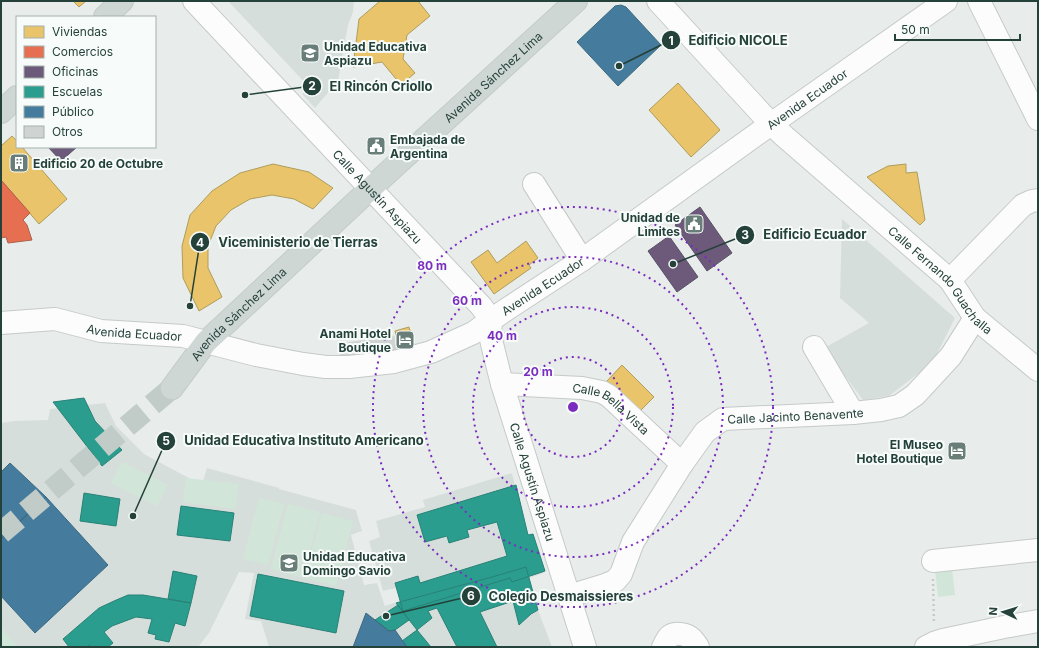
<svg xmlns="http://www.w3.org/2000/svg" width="1039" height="648" font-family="Inter,sans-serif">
	<rect width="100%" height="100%" fill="#e8edeb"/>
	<!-- built -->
	<path fill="#d6dedb" d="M228,1H354L353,12L348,25L338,81L315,108L302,94L309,87Z
		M842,219L955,318L933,362L889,396L863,400L824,348L869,323L840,298Z
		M105,403L116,426L144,454L202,485L207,468L279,488V489L356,510L362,531L351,535L364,585L377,583L385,606L400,601L396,588L383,591L369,541L380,537L376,521L425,507L423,500L512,473L527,537L533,536L544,573L529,578L538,610L552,647H269L261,621L245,619L254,573L239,572L209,633L198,647H1V423L14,421L48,420L50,409Z"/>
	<!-- green -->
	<path fill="#d1e6d8" d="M122,462L168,485L157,506L111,483Z
		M186,478L239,484L235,509L183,502Z
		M259,498L284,504L268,565L243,559Z
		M288,504L320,512L303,578L271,569Z
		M322,513L353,521L336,586L305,578Z
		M952,568L955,595L938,597L935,570Z
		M1,627L17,646L1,647Z"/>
	<!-- homes -->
	<path fill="#e9c46a" stroke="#ae9d5c" d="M73,1H86L79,7Z
		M380,1H418L430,16L407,35L403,59L415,73L401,85L382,62L353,67L359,19Z
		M678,83L720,130L691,157L649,110Z
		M12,136L17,141V147H22L67,199L39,224L1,180V146Z
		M273,164L309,172L333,188L313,209L294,199L272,195L250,199L231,210L216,226L208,246V268L222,297L199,311L183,278L182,246L190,215L212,191L240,173Z
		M906,164V173L917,172L925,220L920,225L867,177L888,166Z
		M526,241L538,258L529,265L531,268L494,294L471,262L488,250L497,263Z
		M409,327L415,348L401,352L395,331Z
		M622,365L654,397L638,413L606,382Z"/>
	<!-- shops -->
	<path fill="#e76f51" stroke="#ac624a" d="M1,180L30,213L23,220L27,225L32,240L8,243L6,237L1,238Z"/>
	<!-- offices -->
	<path fill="#6d597a" stroke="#575267" d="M48,147H77L61,161Z
		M700,207L732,253L707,271L675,225Z
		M669,236L698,277L677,292L648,251Z"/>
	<!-- schools -->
	<path fill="#2a9d8f" stroke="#288276" d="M84,398L95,421L122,450L102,466L53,402Z
		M516,485L528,535L533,534L545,571L512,582L510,578L403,611L395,583L418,576L420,583L507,556L497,522L467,530L469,537L449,543L447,536L425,542L417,515Z
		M84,493L120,499L116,526L80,521Z
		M181,506L234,513L230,541L177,535Z
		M526,567L538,610L531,614L519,625L513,601L480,612L497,647H457L437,608L428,611L432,618L417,630L396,603L492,577Z
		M173,571L197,576L191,603L168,599Z
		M258,574L344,591L336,633L250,616Z
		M128,595H143L191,603L185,626L175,623L169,642L155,639L156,635L148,633L152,619L136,617L112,626L104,632L113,643L108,647H91L89,645L86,647H69L63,639L99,608L114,601Z
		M398,605L409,620L395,630L389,631L375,620Z
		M417,630L431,647H407L402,641Z"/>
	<!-- public -->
	<path fill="#457b9d" stroke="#3b6a7f" d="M621,5L626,7L661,45L618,86L577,42L615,6Z
		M10,463L46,497L1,539V472Z
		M46,497L108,565L35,633L1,596V539Z
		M366,613L389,631L395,630L407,647H353Z"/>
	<!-- building -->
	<path fill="#cfd4d2" stroke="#d1d6d4" d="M394,336L396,353L341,361L339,344Z"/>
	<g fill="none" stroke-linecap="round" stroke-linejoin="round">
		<!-- major-tunnel -->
		<path stroke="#c1cbc8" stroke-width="22" stroke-dasharray="22 11" stroke-linecap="butt" d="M1,533L172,388"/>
		<!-- minor casing -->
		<g stroke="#c5cac8" stroke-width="24">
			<g id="minor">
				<path id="s1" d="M194,1L481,306L491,320L490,334L492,344L502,384L585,647"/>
				<path id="s2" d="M658,1L771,124L784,136L950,280L975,318L1038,370"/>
				<path d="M979,1L1038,119"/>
				<path d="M534,184L582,260"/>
				<path d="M950,280L1023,205L1032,201L1038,200"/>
				<path id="s3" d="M1,323L55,319L101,331L183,336L256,355L303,364L326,367H349L394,362L431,352L473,333L504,311L582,260L771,124L946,1"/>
				<path d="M814,347L853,413"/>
				<path id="s4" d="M502,384L582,388L602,392L609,396L682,464"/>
				<path d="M933,561L1038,550"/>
				<path id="s5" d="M569,596L605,585L615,581L621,574L633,542L682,464L705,432L723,419L853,413L881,410L899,406L915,395L951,356L975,318"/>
				<path d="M663,647C665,644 667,638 670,636C676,632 687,634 692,639C694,641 696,644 698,647"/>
				<path d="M926,647L934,643L943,640L1004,627L1038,621"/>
			</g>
		</g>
		<!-- major casing -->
		<g stroke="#c3ccc9" stroke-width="24">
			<g id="major">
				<path d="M105,17L122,1"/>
				<path d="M1,112L17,97"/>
				<path id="s6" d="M172,388L206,342L384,176L576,1"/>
			</g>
		</g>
		<!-- path -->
		<path stroke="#c3ccca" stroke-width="2.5" stroke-dasharray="2 3" stroke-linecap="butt" d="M933,579L934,624"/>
		<!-- minor -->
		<use href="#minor" stroke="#fcfcfc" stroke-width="22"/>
		<!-- major -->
		<use href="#major" stroke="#cfd7d5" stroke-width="22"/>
	</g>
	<!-- distance rings -->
	<g fill="none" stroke="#7b2cbf" stroke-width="2" stroke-dasharray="2 4">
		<circle cx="573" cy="407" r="50"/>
		<circle cx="573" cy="407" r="100"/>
		<circle cx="573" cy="407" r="150"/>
		<circle cx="573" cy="407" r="200"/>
	</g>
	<!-- icons -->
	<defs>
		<g id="school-square" transform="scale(1)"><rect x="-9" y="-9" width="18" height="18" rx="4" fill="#697e78" stroke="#f7fbf9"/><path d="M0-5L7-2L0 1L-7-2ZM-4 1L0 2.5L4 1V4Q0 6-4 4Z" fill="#fff"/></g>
		<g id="civic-square" transform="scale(1)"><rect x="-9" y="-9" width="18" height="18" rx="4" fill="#697e78" stroke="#f7fbf9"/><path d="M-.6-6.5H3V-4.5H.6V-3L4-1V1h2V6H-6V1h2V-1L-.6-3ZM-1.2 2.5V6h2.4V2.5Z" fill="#fff"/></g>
		<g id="building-square" transform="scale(1)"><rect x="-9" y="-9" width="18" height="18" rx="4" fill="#697e78" stroke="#f7fbf9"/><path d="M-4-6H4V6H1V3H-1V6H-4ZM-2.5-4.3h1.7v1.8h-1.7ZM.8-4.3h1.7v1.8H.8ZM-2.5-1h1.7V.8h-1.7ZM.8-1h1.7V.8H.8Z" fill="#fff"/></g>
		<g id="hotel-square" transform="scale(1)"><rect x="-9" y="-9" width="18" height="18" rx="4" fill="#697e78" stroke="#f7fbf9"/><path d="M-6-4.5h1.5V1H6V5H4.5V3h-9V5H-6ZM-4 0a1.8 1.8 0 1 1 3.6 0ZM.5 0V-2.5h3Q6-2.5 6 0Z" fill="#fff"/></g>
	</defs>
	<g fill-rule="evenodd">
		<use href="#school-square" x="310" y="53"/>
		<use href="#civic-square" x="376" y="146"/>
		<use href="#building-square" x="19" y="163"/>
		<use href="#civic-square" x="694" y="224"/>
		<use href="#hotel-square" x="405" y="340"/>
		<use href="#hotel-square" x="957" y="451"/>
		<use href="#school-square" x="289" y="563"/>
	</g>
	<g text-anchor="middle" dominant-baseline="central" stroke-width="4" stroke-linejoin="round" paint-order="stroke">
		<!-- poi labels -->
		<g font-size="12" font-weight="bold" fill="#24423a" stroke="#f7fbf9" text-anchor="start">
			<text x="324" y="46">Unidad Educativa<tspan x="324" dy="14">Aspiazu</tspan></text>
			<text x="390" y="139">Embajada de<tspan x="390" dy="14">Argentina</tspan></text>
			<text x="33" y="163">Edificio 20 de Octubre</text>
			<text x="680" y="217" text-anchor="end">Unidad de<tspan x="680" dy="14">Lìmites</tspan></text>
			<text x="391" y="333" text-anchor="end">Anami Hotel<tspan x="391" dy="14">Boutique</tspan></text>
			<text x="943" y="444" text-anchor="end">El Museo<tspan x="943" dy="14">Hotel Boutique</tspan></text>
			<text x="303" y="556">Unidad Educativa<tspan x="303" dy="14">Domingo Savio</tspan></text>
		</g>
		<!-- street labels -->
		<g font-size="12" fill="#24423a" stroke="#f7fbf9">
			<text stroke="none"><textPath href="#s6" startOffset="448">Avenida Sánchez Lima</textPath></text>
			<text stroke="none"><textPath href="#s3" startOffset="891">Avenida Ecuador</textPath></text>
			<text stroke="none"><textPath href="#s1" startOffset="268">Calle Agustín Aspiazu</textPath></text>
			<text stroke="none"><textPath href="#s2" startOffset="398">Calle Fernando Guachalla</textPath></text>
			<text stroke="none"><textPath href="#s3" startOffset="567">Avenida Ecuador</textPath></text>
			<text stroke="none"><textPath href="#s6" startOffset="100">Avenida Sánchez Lima</textPath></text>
			<text stroke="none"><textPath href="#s3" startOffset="135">Avenida Ecuador</textPath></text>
			<text stroke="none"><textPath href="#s4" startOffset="116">Calle Bella Vista</textPath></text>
			<text stroke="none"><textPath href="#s5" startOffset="318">Calle Jacinto Benavente</textPath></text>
			<text stroke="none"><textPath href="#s1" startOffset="604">Calle Agustín Aspiazu</textPath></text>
		</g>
	</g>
	<circle cx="573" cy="407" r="6" fill="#7b2cbf" stroke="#f7fbf9" stroke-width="2"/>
	<g font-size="12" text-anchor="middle" font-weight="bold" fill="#7b2cbf" stroke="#f7fbf9" stroke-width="4" stroke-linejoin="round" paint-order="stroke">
		<text x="432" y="270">80 m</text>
		<text x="467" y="305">60 m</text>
		<text x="502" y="340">40 m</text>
		<text x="538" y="376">20 m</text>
	</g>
	<!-- callouts -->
	<path fill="none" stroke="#24423a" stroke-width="1.5" d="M619 66L671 40M245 95L312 86M673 264L745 235M190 306L200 242M133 516L166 441M386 616L471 596"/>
	<g fill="#24423a" stroke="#f7fbf9" stroke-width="1.5">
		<circle cx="619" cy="66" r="4"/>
		<circle cx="245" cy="95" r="4"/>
		<circle cx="673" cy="264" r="4"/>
		<circle cx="190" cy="306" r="4"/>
		<circle cx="133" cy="516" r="4"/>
		<circle cx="386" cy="616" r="4"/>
		<circle cx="671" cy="40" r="10"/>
		<circle cx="312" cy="86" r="10"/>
		<circle cx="745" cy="235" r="10"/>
		<circle cx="200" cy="242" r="10"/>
		<circle cx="166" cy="441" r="10"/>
		<circle cx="471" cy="596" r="10"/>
	</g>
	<g font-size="12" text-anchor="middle" font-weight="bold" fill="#fff">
		<text x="671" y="45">1</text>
		<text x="312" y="90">2</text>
		<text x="745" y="239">3</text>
		<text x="200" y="247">4</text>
		<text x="166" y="445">5</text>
		<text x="471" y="600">6</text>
	</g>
	<g font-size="13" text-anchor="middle" font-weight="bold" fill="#24423a" stroke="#f7fbf9" stroke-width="4" stroke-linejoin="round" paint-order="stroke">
		<text x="738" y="45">Edificio NICOLE</text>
		<text x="381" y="91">El Rincón Criollo</text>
		<text x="815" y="239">Edificio Ecuador</text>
		<text x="298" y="247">Viceministerio de Tierras</text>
		<text x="304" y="445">Unidad Educativa Instituto Americano</text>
		<text x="561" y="601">Colegio Desmaissieres</text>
	</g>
	<!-- border -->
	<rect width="1039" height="648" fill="none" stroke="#24423a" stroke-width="4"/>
	<!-- legend -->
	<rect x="16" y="16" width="140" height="132" fill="#f7fbf9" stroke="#a3b1ad"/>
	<rect x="24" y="26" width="20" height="12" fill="#e9c46a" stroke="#a3b1ad"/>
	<text x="52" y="36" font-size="12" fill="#24423a">Viviendas</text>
	<rect x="24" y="46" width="20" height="12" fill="#e76f51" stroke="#a3b1ad"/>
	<text x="52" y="56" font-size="12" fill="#24423a">Comercios</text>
	<rect x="24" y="66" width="20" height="12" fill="#6d597a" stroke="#a3b1ad"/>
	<text x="52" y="76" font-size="12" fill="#24423a">Oficinas</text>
	<rect x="24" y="86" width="20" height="12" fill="#2a9d8f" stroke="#a3b1ad"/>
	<text x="52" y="96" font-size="12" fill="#24423a">Escuelas</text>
	<rect x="24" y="106" width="20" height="12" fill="#457b9d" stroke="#a3b1ad"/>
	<text x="52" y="116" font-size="12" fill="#24423a">Público</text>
	<rect x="24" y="126" width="20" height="12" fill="#cfd4d2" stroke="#a3b1ad"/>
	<text x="52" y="136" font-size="12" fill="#24423a">Otros</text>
	<!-- north arrow -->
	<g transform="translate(1003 612) rotate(274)" stroke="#f7fbf9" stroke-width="3" paint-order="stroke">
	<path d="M0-3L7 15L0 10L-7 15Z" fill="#24423a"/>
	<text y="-6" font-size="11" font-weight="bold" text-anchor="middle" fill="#24423a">N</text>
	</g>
	<!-- scale -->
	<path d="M895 34v6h125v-6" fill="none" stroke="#24423a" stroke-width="2"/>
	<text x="901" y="34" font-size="12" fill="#24423a" stroke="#f7fbf9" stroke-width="3" paint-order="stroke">50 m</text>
</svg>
